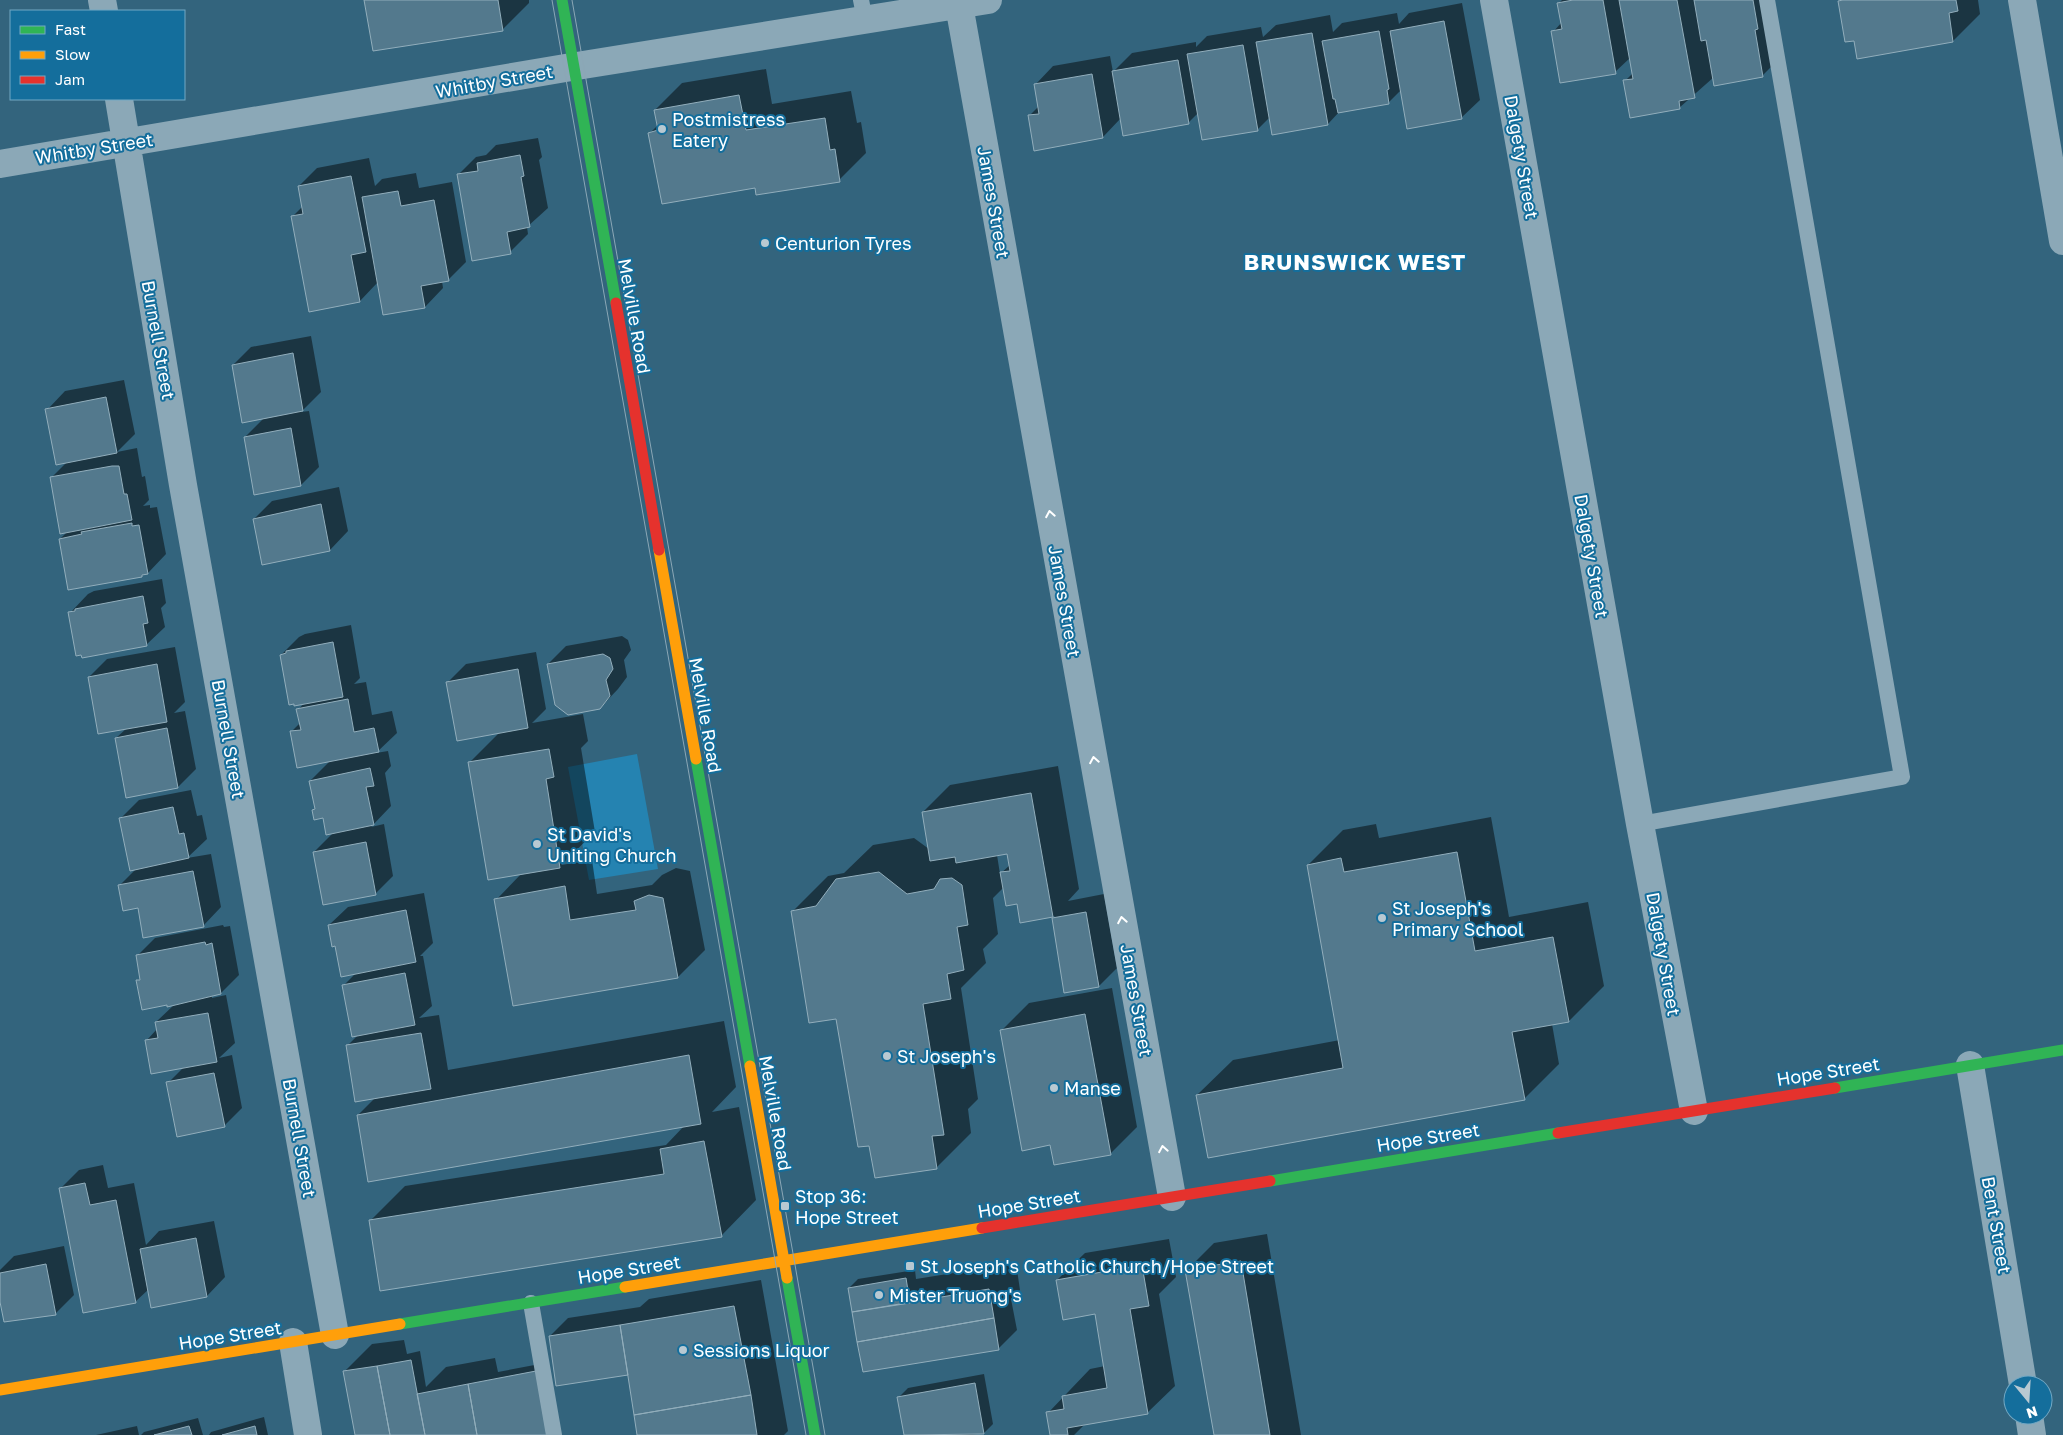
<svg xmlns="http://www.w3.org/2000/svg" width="2063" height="1435" font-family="'Golos Text',sans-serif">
	<rect width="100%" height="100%" fill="#33647d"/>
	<!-- green -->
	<path fill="#2583b1" d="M637,754L658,869L589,880L568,767Z"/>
	<!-- shadow -->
	<path fill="#0007" fill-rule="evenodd" d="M366,0H529V3L502,30Z
		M1562,0H1774L1781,57L1763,75L1715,84L1714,77L1679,108L1625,81L1633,73L1630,58L1615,72L1553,32L1562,22L1559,3Z
		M1840,0H1978L1980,14L1953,41L1855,39L1839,1Z
		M1462,3L1480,100L1461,118L1401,90L1389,102L1340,111L1328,124L1273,134L1270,117L1257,130L1198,113L1188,123L1121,118L1103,137L1029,116L1039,106L1035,85L1053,66L1110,56L1113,72L1132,53L1196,42V47L1207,36L1261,27L1263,37L1276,25L1330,15L1333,32L1342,23L1397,13L1399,24L1409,13Z
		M766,69L772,104L851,91L857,123L861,122L866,153L839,180L756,187L650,133L658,125L655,110L682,83Z
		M538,138L542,157L539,160L548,208L527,227L528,234L510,252L458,175L476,157L486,155L496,145Z
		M369,158L375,186L382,179L416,173L419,188L452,182L466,262L448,280L442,281L443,288L425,307L378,282L360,301L292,217L303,206L299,186L317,168Z
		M311,336L321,392L301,412L309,411L319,467L301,485L255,493L245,437L265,417L233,365L251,347Z
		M124,380L135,434L117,452L137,448L142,477L145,476L149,500L143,506L150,505V508L157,507L166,554L148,573L141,576L60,539L68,531L51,478L67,462L47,410L65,391Z
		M339,487L348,531L330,550L263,564L254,519L272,501Z
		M162,579L166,603L161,608L165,627L146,645L70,613L88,594L94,591Z
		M351,625L360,678L354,684L366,682L372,715L392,711L397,733L376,753L388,751L391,766L385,773L391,806L371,827L384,824L393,876L375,894L314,852L334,832L324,817L313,810L316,807L310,781L331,760L291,732L300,723L298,710L305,702L281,655L299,637L305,634Z
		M622,636L628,640L631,650L624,660L627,677L618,689L600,708L548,664L566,646Z
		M175,647L185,702L174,713L185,711L196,769L178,787L127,796L116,738L127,728L89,677L107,659Z
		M536,652L546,709L532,723L583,714L588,741L581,748L595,832L561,865L592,860L597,894L652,885L662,875L676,868L690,871L705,950L678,977L496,900L522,873L469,763L500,732L448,682L466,664Z
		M1058,766L1079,889L1068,901L1104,894L1117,968L1099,986L1053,918L1055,916L1021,922L1018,903L1004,887L993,898L998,934L983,949L986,963L961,988L978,1099L968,1109L971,1133L936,1168L870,1145L837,1018L793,911L828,876L844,873L873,845L914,838L929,849L923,812L950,785ZM1008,853L1010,865L1000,874L997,855Z
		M191,790L197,816L202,815L207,839L187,858L211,854L221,907L203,926L139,906L119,886L137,868L121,818L139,800Z
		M1491,817L1509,917L1588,902L1604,986L1569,1021L1552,1024L1559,1064L1524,1099L1197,1095L1233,1060L1340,1040L1308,865L1343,830L1376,824L1379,838Z
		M424,893L433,943L420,956H423L432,1006L419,1018L439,1015L448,1070L724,1021L736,1087L712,1112L739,1107L756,1200L721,1236L370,1221L405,1186L666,1145L685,1125L358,1115L375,1098L347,1046L359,1034L343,986L356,973L336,945L329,925L348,907Z
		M223,925L224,927L230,926L239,975L221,993L212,995V998L226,995L235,1043L219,1058L232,1055L242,1108L224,1126L168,1083L184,1067L147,1040L157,1029L156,1022L175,1004L138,981L141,977L137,956L155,938Z
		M1112,988L1137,1127L1110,1154L1051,1144L1002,1030L1029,1003Z
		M103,1165L108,1188L134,1183L146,1245L159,1231L214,1221L225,1277L207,1296L149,1289L135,1302L60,1189L79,1170Z
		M1267,1234L1301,1435H1215L1187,1270L1214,1243Z
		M1169,1239L1176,1277L1159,1294L1175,1386L1147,1413L1086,1423L1074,1435H1051L1048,1413L1090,1369L1105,1366L1096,1313L1057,1280L1085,1253Z
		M64,1246L74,1295L55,1314L0,1296V1270L14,1256Z
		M1016,1263L1020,1290L1011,1299L1017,1330L998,1349L849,1288L858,1279L915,1270L916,1279Z
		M761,1280L788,1431L784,1435H639L629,1372L550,1336L568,1318L640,1307L649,1299Z
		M404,1340L407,1354L420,1351L426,1387L446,1367L495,1358L498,1372L545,1363L557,1435H356L345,1371L372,1344Z
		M984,1374L993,1424L984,1433L971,1435H905L899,1397L908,1388Z
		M264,1417L268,1435H209L211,1432Z
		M198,1418L203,1435H141L144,1432Z
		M137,1426L139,1435H96Z"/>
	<!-- building -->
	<path fill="#53798d" stroke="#92aebc" d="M364,0H498L503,31L373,51Z
		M1573,0H1603L1616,74L1560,83L1551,31L1562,29L1557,3Z
		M1619,0H1677L1695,98L1679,101L1680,109L1630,118L1623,80L1633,79Z
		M1694,0H1753L1758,29L1755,30L1763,77L1714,86L1706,40L1701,41Z
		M1843,0H1956L1958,11L1949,13L1953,42L1857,59L1854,41L1845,42L1838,1Z
		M1444,21L1462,119L1407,129L1390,31Z
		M1379,31L1389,89L1387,90L1389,104L1338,113L1335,99H1333L1322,41Z
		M1312,33L1328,125L1272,135L1256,42Z
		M1243,45L1258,131L1202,140L1187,54Z
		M1178,60L1189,124L1123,136L1112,71Z
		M1092,74L1103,138L1034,151L1028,115L1039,114L1034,84Z
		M739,95L746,130L825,118L830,150L835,149L840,182L756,195L755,188L662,204L648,133L658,130L654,110Z
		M520,155L524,176L521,177L530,227L507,232L511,254L472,261L457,174L478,171L477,163Z
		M351,176L366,252L351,255L360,302L309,312L291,216L303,214L298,186Z
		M398,191L401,206L434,200L449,281L421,286L425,308L383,315L362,197Z
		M293,353L303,411L242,423L232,365Z
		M106,397L117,453L56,465L45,409Z
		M291,428L301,486L254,495L244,437Z
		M112,466H119L124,494H127L132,520L60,534L50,477Z
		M321,504L330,551L262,565L253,519Z
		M132,523V526L139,525L148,574L142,575V577L68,590L59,539L82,534L81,532Z
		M143,596L148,623L143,624L147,646L82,658L81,655L76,656L68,612L75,611V609Z
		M333,642L343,697L294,706V704L289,705L280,655L286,653V651Z
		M603,654L610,658L613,669L606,680L610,696L600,709L568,715L555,705L547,664Z
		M157,664L167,722L98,734L88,677Z
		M518,669L528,728L457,741L446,682Z
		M348,699L354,732L374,728L379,752L297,768L290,731L301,730L296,709Z
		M167,728L178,788L126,798L115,738Z
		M549,749L554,777L546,779L560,868L488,880L468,762Z
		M370,768L374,786L366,787L374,825L326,835L323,818L314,820L312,810L315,809L309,781Z
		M1031,793L1053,917L1020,923L1017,904L1006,906L1000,872L1010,871L1007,854L956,863L955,857L930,861L922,812Z
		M173,807L179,834L184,833L189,858L130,871L119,818Z
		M366,842L376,895L323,905L313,852Z
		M1457,852L1475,951L1553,937L1569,1022L1512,1032L1525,1100L1208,1158L1196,1095L1343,1068L1307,865L1341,858L1344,872Z
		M193,871L204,927L143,938L138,908L123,911L118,885Z
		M879,872L907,894L934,889L940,879L952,878L962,885L968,925L957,927L964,970L947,974L951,999L923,1004L944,1135L932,1136L937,1169L875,1178L869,1146L858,1147L836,1019L809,1023L791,911L816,906L836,879Z
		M565,886L570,920L636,910L634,901L649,895L663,898L678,978L513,1006L494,899Z
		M406,910L416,962L341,977L335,946L332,947L328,925Z
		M1086,912L1099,987L1064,993L1052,918Z
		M205,942L206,945L212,943L221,994L167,1007V1005L142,1010L136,980H140L136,955Z
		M405,973L415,1025L352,1037L342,985Z
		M208,1013L217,1062L151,1074L145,1040L158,1038L155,1022Z
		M1085,1014L1111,1155L1054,1165L1050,1145L1022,1151L1000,1030Z
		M421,1033L431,1089L355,1102L346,1045Z
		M689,1055L701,1124L368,1182L357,1115Z
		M214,1073L225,1127L177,1137L166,1082Z
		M704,1141L722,1237L380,1291L369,1220L664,1174L660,1149Z
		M85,1183L90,1205L116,1200L136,1303L83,1313L59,1188Z
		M196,1238L207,1297L151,1308L140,1249Z
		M1241,1261L1270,1435H1214L1185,1270Z
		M46,1264L56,1315L4,1322L0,1302V1273Z
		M1142,1265L1149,1306L1130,1309L1148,1414L1067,1428L1068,1435H1050L1046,1412L1064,1409L1062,1396L1107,1388L1095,1314L1063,1320L1056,1280Z
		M906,1278L910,1303L852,1312L848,1288Z
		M989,1289L994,1318L857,1342L852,1312Z
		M734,1306L751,1395L634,1415L620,1325Z
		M994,1318L999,1350L863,1372L857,1342Z
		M620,1325L628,1375L556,1386L549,1336Z
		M411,1360L425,1435H390L377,1366Z
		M377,1366L390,1435H355L343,1371Z
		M536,1371L547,1435H477L468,1384Z
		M975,1383L984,1434L904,1435L897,1397Z
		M468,1384L477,1435H425L417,1394Z
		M751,1395L757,1435H637L634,1415Z
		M189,1426L192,1435H154Z
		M255,1426L257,1435H222Z"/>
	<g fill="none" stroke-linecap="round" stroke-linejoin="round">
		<!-- lane -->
		<path stroke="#8ba8b7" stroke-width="16" d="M861,0L865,20
			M1640,824L1902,777L1767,0
			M531,1303L554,1435"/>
		<!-- street -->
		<path stroke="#8ba8b7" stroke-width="28" d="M102,0L104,11
			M1494,0L1640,824L1694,1111
			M2022,0L2063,241
			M959,5L1172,1197
			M119,99L183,485L335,1335
			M0,164L583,65L988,0
			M1970,1065L2023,1385
			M293,1342L308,1435
			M2029,1415L2032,1435"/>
		<!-- fast -->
		<path stroke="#30b455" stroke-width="11" d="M562,0L616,303
			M696,759L750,1066
			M1835,1088L2063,1050
			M1270,1181L1558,1133
			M787,1278L815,1435
			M400,1324L625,1287"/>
		<!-- slow -->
		<path stroke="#ff9f0a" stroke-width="11" d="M659,550L696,759
			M750,1066L787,1278
			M625,1287L982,1228
			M0,1390L400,1324"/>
		<!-- jam -->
		<path stroke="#e5322d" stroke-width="11" d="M616,303L659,550
			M1558,1133L1835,1088
			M982,1228L1270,1181"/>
		<!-- tram -->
		<path stroke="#8ba7b6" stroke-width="1" d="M552,0L806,1435
			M572,0L825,1435"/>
	</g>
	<!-- one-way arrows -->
	<defs><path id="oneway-chevron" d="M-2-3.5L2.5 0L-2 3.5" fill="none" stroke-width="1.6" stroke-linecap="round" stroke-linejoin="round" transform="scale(1.25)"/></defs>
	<g stroke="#fff">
		<use href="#oneway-chevron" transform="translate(1050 514) rotate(-100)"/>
		<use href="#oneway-chevron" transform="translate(1094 760) rotate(-100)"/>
		<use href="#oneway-chevron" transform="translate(1122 920) rotate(-100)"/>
		<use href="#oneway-chevron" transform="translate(1163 1149) rotate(-100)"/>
	</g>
	<!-- markers -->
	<g fill="#b8c9d2" stroke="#146e9c" stroke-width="2">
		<circle cx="662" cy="129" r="5"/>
		<circle cx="765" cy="243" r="5"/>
		<circle cx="537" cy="844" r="5"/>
		<circle cx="1382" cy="918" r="5"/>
		<circle cx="887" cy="1056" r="5"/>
		<circle cx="1054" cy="1088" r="5"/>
		<rect x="780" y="1201" width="10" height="10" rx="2.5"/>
		<rect x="905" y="1261" width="10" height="10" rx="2.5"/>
		<circle cx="879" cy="1295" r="5"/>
		<circle cx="683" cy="1350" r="5"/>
	</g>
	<g text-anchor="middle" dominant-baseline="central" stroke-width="4" stroke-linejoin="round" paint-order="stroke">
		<!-- street labels -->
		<g font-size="18" fill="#fff" stroke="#146e9c">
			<text transform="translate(494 81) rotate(-10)">Whitby Street</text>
			<text transform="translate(94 148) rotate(-9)">Whitby Street</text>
			<text transform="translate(1522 157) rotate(80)">Dalgety Street</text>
			<text transform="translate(994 202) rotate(80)">James Street</text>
			<text transform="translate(635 316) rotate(80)">Melville Road</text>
			<text transform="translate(159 340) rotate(80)">Burnell Street</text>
			<text transform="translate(1592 556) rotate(80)">Dalgety Street</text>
			<text transform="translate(1065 601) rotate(80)">James Street</text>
			<text transform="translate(706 715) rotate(80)">Melville Road</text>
			<text transform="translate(229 739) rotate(80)">Burnell Street</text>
			<text transform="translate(1664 954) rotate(80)">Dalgety Street</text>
			<text transform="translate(1137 1000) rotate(80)">James Street</text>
			<text transform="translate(1828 1071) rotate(-9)">Hope Street</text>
			<text transform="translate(776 1113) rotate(80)">Melville Road</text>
			<text transform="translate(1428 1137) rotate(-9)">Hope Street</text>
			<text transform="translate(300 1138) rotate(80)">Burnell Street</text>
			<text transform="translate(1029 1203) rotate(-9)">Hope Street</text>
			<text transform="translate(1997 1225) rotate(80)">Bent Street</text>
			<text transform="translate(629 1269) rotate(-9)">Hope Street</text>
			<text transform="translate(230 1335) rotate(-9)">Hope Street</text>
		</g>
		<!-- poi labels -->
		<g font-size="18" fill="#fff" stroke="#146e9c" text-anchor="start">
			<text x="672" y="119">Postmistress<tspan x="672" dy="21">Eatery</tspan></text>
			<text x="775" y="243">Centurion Tyres</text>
			<text x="547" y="834">St David's<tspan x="547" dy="21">Uniting Church</tspan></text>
			<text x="1392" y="908">St Joseph's<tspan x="1392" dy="21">Primary School</tspan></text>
			<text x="897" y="1056">St Joseph's</text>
			<text x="1064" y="1088">Manse</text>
			<text x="795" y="1196">Stop 36:<tspan x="795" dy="21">Hope Street</tspan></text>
			<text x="920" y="1266">St Joseph's Catholic Church/Hope Street</text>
			<text x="889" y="1295">Mister Truong's</text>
			<text x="693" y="1350">Sessions Liquor</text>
		</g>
		<!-- district labels -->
		<g font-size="22" font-weight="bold" letter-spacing="1" fill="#fff" stroke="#146e9c">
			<text x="1355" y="261">BRUNSWICK WEST</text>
		</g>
	</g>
	<!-- legend -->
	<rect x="10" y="10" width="175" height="90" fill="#146e9c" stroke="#72a8c4"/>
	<rect x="20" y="26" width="25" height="8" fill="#30b455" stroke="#72a8c4"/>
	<text x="55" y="35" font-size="15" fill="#ffffff">Fast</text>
	<rect x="20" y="51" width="25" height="8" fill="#ff9f0a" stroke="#72a8c4"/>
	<text x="55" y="60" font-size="15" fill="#ffffff">Slow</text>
	<rect x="20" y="76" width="25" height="8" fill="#e5322d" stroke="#72a8c4"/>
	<text x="55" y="85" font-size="15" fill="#ffffff">Jam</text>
	<!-- north arrow -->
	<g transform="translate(2028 1400) rotate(162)"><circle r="24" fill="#146e9c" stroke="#72a8c4"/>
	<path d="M0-4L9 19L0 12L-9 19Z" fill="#b8c9d2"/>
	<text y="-8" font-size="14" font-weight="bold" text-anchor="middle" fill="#ffffff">N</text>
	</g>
</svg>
